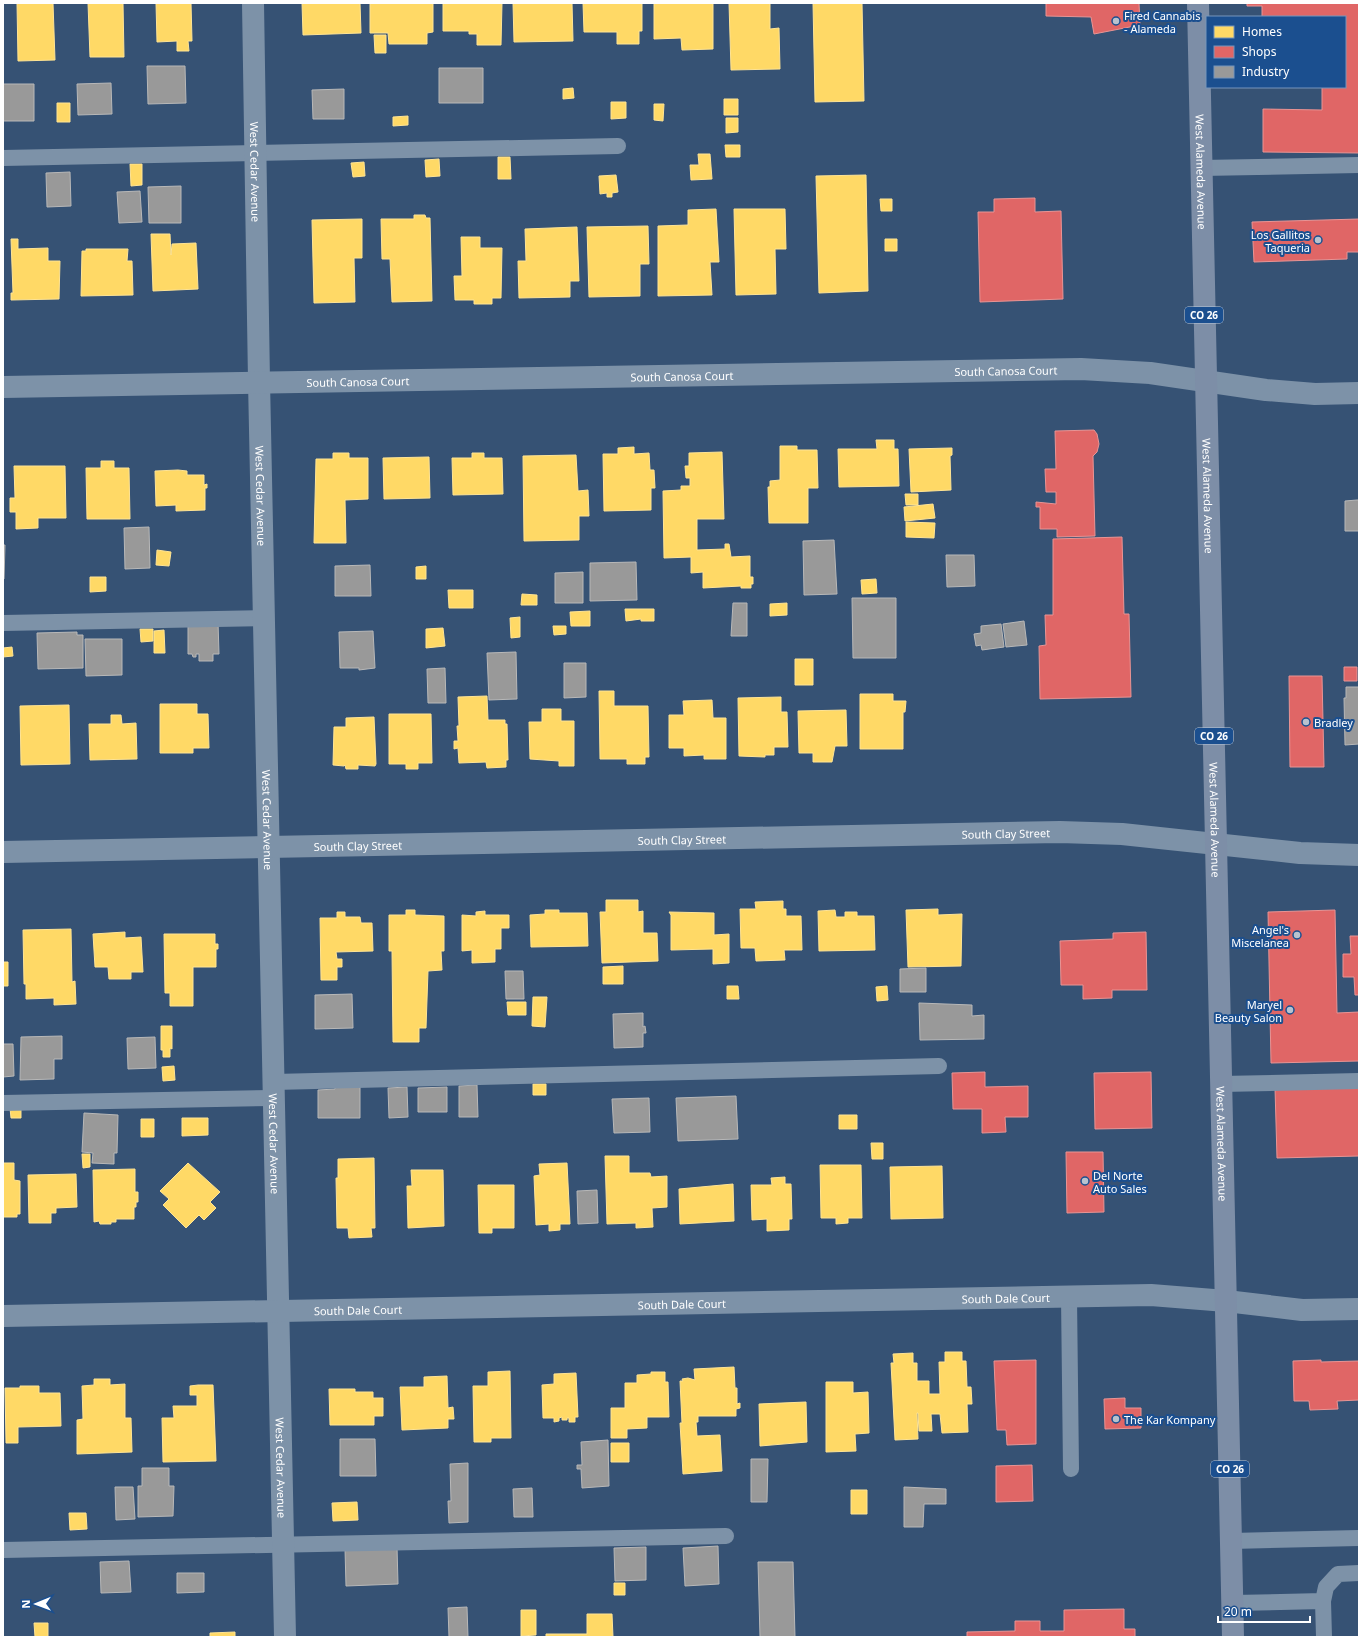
<svg xmlns="http://www.w3.org/2000/svg" width="1362" height="1640" font-family="'Noto Sans',sans-serif">
	<rect width="100%" height="100%" fill="#365274"/>
	<!-- homes -->
	<path fill="#ffd966" stroke="#ffe494" d="M17,3H53L55,60L18,61Z
		M88,3H123L124,57H90Z
		M156,3H191L192,41H188L189,51H177V41L157,42Z
		M302,3H360L361,33L303,35Z
		M370,3H433V32L427,33V44H389L388,33H370Z
		M443,3H502L501,45H477V34H469V31H443Z
		M513,3H572L573,41L514,42Z
		M583,3H642V31H639V44H617V32H584Z
		M654,3H713V49L682,50L681,38L654,39Z
		M729,3H770V29L779,28L780,69L731,70Z
		M813,3H862L864,101L815,102Z
		M374,35H386V53H375Z
		M573,88L574,98L563,99V89Z
		M724,99H738V115H724Z
		M611,102H626V118L611,119Z
		M57,103H70V122H57Z
		M654,104H664L663,121L654,120Z
		M408,116V125L393,126V117Z
		M726,118H738V132L726,133Z
		M725,145H740V157H726Z
		M698,154H710L712,179L691,180L690,165H699Z
		M498,157H510L511,179H498Z
		M439,159L440,176L426,177L425,160Z
		M364,162L365,176L353,177L351,163Z
		M130,164H142V185L131,186Z
		M616,175L618,192L612,193V197H607V193L600,194L599,176Z
		M866,175L868,291L819,293L816,176Z
		M880,199H892V211H881Z
		M716,209L719,262H710L712,295L658,296V226L688,225V210Z
		M734,209H785L786,249H775L776,294L736,295Z
		M414,215H425L426,218H430L432,301L392,302L390,259H382L381,219H414Z
		M362,219V258H354L355,302L314,303L312,220Z
		M648,226L649,264H640V296L589,297L587,227Z
		M577,227L579,281H570V297L519,298L518,261H526L525,229Z
		M151,234H170L171,255L172,244L196,243L198,289L153,291Z
		M461,237H480V248H502L501,298H492V304H474V300H455L454,276H462Z
		M11,239H18V249L48,248V261H60L59,299L11,300V293H13Z
		M885,239H897V251H885Z
		M86,249H128L127,261H132L133,295L81,296L82,251H86Z
		M876,440H894V449H898L899,486L839,487L838,449H877Z
		M780,446H797V450H817L818,488H808V523H769L768,487H770V481L780,480Z
		M634,447V454L649,453L650,470H654L655,488H651V510L604,511L603,454H618V448Z
		M952,448V455L950,456L951,490L911,492L909,449Z
		M722,452L724,519H697V550L725,549V544H729L731,557L750,556V577H753V584H751V588H741V586L703,588V572L691,573V557L664,558L663,491L681,490V486H690V478H686L685,466H689V453Z
		M333,453H349V458H368V499L345,500L346,543H314L316,459H333Z
		M472,453H484V458H502L503,494L453,495L452,458H472Z
		M576,455L578,491L588,490L589,516H579V540L524,541L523,456Z
		M429,457L430,498L384,499L383,458Z
		M101,461H114V468H129L130,519H87L86,468H101Z
		M14,466H65L66,518H38V528L16,529V512H10V498H15Z
		M178,470L187,471V475H204V485L207,484V488H205V510L176,511V505L156,506L155,471Z
		M905,494H918V505H906Z
		M933,504L935,518L905,521L904,507Z
		M906,522L935,523L934,538L906,537Z
		M157,550L171,552L169,566L156,565Z
		M426,566V579H416V567Z
		M90,577H106V591L90,592Z
		M876,579L877,593L862,594L861,580Z
		M448,590H473V608H449Z
		M522,594L537,595V605H521Z
		M787,603V615L770,616V604Z
		M625,609H654V621H641V619L626,621Z
		M590,611V626H571L570,612Z
		M520,617V637L511,638L510,618Z
		M553,626H566V634L554,635Z
		M443,628L445,646L426,648V629Z
		M140,629H153V641L141,642Z
		M164,630L165,653H154V631Z
		M12,647L13,656L3,657V648Z
		M795,659H813V685H795Z
		M599,691H614V706H648L649,757H645V764H627V759H600Z
		M860,694H893V701H906L905,712H903V749H860Z
		M487,696L488,720H505V724H507L508,760H506V767L487,768L486,762L459,763L458,748L454,749V741H458L457,726H459L458,697Z
		M781,697V712H787L788,747H774V755H765V757L739,756L738,698Z
		M712,700L713,718H726V759H704V755L684,756V748H669V715H684L683,701Z
		M160,704H197V714H208L209,748H193V753H160Z
		M69,705L70,764L21,765L20,706Z
		M542,709H561V721H574V766H559V761L530,759L529,722H542Z
		M846,710L847,746H835L832,762H813V753H799L798,711Z
		M389,714H431L432,763H418V769H406V764H389Z
		M111,715H121L122,724L136,723L137,759L90,760L89,724H111Z
		M374,717L376,764L375,766L358,765V769H346L345,765L344,766L333,765L334,727H346V718Z
		M606,900H638V912L643,911V933H657L658,961L602,963L600,912H606Z
		M783,901V909H786V916H801L802,950H784L785,960L756,961L755,948H741L740,909H756L755,902Z
		M938,909V915L962,914L961,966L908,967L906,910Z
		M406,910H415V915L444,916V951H441L442,970L428,971L426,1028H419V1042H393L392,951H389V915H406Z
		M545,910H559V913H587L588,946L531,947L530,915L545,914Z
		M835,910L836,917H845V912H857V916H874L875,950L819,951L818,911Z
		M485,911V915H509V928H501V949H495V962L472,963V950L462,951V915L476,916V912Z
		M337,912H345V917H360L361,923H372L373,951L336,952L337,959H342V967H337V980H321L320,918H337Z
		M669,912L714,913V935L729,934V963L713,964V949L671,950V915Z
		M71,929L72,982L75,981L76,1004L54,1005V998L26,999V984H24L23,930Z
		M125,932V938L141,937L143,972H131V979H109L108,967H95L93,934Z
		M164,934H215V944H218V949H216V967H193V1006H170V993H165Z
		M3,945V962H8V986H3Z
		M623,966V984H603V967Z
		M727,986H738L739,999H727Z
		M887,986L888,1000L877,1001L876,987Z
		M533,997H547L545,1027L532,1026Z
		M507,1002H526V1015H508Z
		M161,1026H172V1049L170,1048V1057H163V1050H161Z
		M174,1066L175,1080L163,1081L162,1067Z
		M533,1084H546V1095H533Z
		M10,1108H21V1118H11Z
		M839,1115H857V1129H839Z
		M182,1118H208V1135L182,1136Z
		M141,1119H154V1137H141Z
		M871,1143H883V1159H872Z
		M82,1154H90V1167L83,1168Z
		M605,1156H629V1173H650L651,1177L667,1176V1207L652,1208L653,1227L636,1228V1223L607,1224Z
		M374,1158L375,1228H371L372,1237L349,1238L348,1228H337L336,1178H338V1159Z
		M3,1163H14V1180L20,1181V1214H17V1217H3Z
		M188,1163L220,1192L210,1202L216,1208L204,1220L199,1215L186,1228L163,1205L169,1199L160,1191Z
		M567,1163L570,1224H560V1230L549,1231V1224L536,1225L534,1176L540,1175L539,1164Z
		M820,1165H861L862,1218H848V1223L836,1224V1218H821Z
		M942,1166L943,1218L891,1219L890,1167Z
		M135,1169V1192H138V1202H136V1207H134V1219H116V1222H111V1224H100L99,1221L94,1222L93,1170Z
		M411,1170H443L444,1226L408,1228L407,1186H412Z
		M76,1174L77,1207L56,1208V1213H51V1223H29L28,1175Z
		M785,1177V1184H791L792,1219H789V1230L767,1231V1219L752,1220L751,1185H772L771,1178Z
		M733,1184L734,1221L680,1224L679,1189Z
		M478,1185H514V1228H492V1233H479Z
		M945,1352H962V1361H966L967,1387H971L972,1404H967L968,1432L942,1433L940,1414H931L932,1431H919L918,1413H917L918,1439L895,1440L891,1363H894L893,1354L913,1353V1363H917V1381H929V1394H940L939,1362H945Z
		M734,1367L735,1388H737V1404L740,1403V1408L736,1409V1416H698V1422H696L697,1436L720,1435L722,1471L683,1474L680,1423H682L680,1381H683L682,1379L688,1378L695,1380L694,1369Z
		M510,1371L511,1438H491V1442H474L473,1386H488V1372Z
		M651,1372H665V1382H668L669,1417H647V1428L627,1429V1438H611V1408H625V1383H637V1375L651,1374Z
		M576,1373L578,1417H575V1422H569V1418H567V1420H562V1417L559,1418V1421L554,1422V1418H543L542,1385L554,1384V1374Z
		M447,1376L448,1408L453,1407L454,1419H448V1428L402,1430L400,1387H424V1377Z
		M94,1379H110V1385L125,1384V1418H131L132,1452L77,1454V1420L83,1419L82,1386L94,1385Z
		M826,1382H853V1393L868,1392L869,1433L855,1434L856,1451L826,1452Z
		M198,1385H213L216,1461L163,1462L162,1418H174L173,1406H197V1395H190V1386Z
		M20,1386H39V1393H60L61,1426L18,1427V1443H6L5,1388H20Z
		M329,1389H355V1392H373V1398H383V1416H374V1425H330Z
		M806,1402L807,1442L760,1446L759,1404Z
		M611,1443H629V1462H611Z
		M851,1490H867V1514H851Z
		M357,1502L358,1520L333,1521L332,1503Z
		M69,1513H86L87,1529L70,1530Z
		M614,1583H625V1595H614Z
		M521,1610H536V1635L521,1636Z
		M587,1614H612L613,1637H546V1634H587Z
		M34,1623H48V1637H35Z
		M235,1632V1637H210V1633Z"/>
	<!-- shops -->
	<path fill="#e06666" stroke="#e99494" d="M1046,3H1139L1140,25L1094,34L1091,17L1046,16Z
		M1247,3H1359V153L1263,152V109L1322,110V87H1345V17H1262V6H1247Z
		M1035,198V212L1061,211L1063,299L980,302L978,212H994V199Z
		M1359,219V252H1347V259L1254,262L1252,222Z
		M1094,430L1097,434L1099,444L1097,452L1093,456L1095,536L1057,537V529H1040V507H1036V502L1056,504V492H1046L1045,469H1056L1055,431Z
		M1122,537L1124,614H1129L1131,697L1040,699L1039,646L1046,645L1045,615H1053V539Z
		M1344,667H1357V681H1344Z
		M1289,676H1322L1324,767H1290Z
		M1335,910L1337,1013L1359,1012V1061L1271,1063L1268,912Z
		M1146,932L1147,990H1112V998L1083,999V985H1061L1060,941L1113,939V933Z
		M1350,936H1359V995H1355L1354,977H1343V954H1351Z
		M985,1072V1087L1028,1086V1117H1005L1006,1132L982,1133V1109H953L952,1073Z
		M1151,1072L1152,1128L1095,1129L1094,1073Z
		M1359,1086V1156L1277,1158L1275,1088Z
		M1066,1152H1103L1104,1212L1067,1213Z
		M1036,1360V1444L1007,1445L1006,1430H997L994,1361Z
		M1321,1360V1362L1359,1361V1400L1337,1401L1338,1409L1310,1410L1309,1401H1294L1293,1361Z
		M1125,1398V1408H1141V1428L1105,1429L1104,1399Z
		M1032,1465L1033,1501L996,1502V1466Z
		M1124,1609V1629H1135V1637H967V1632L1015,1631V1621H1040V1631H1064V1610Z"/>
	<!-- industry -->
	<path fill="#999" stroke="#b8b8b8" d="M147,66H185L186,103L148,104Z
		M439,68H483V103H439Z
		M111,83L112,114L78,115L77,84Z
		M3,84H34V121H3Z
		M344,89V119H313L312,90Z
		M70,172L71,206L47,207L46,173Z
		M181,186V223H149L148,187Z
		M140,191L142,222L119,223L117,192Z
		M1357,500H1359V531H1345V501Z
		M149,527L150,568L125,569L124,528Z
		M834,540L837,594L804,595L803,541Z
		M3,545H5L4,579H3Z
		M946,555H974L975,586L947,587Z
		M636,562L637,600L590,601V563Z
		M370,565L371,596H335V566Z
		M583,572V603H555V573Z
		M852,598H896V658H853Z
		M733,603H747V636H731Z
		M1024,621L1027,645L1006,647L1003,624Z
		M218,622L219,654H213V661H199V654H196V657H193L192,654H188V623Z
		M1001,624L1004,647L982,650L981,645L976,646L974,634L981,633V626Z
		M373,631L375,668L359,670V668H340L339,632Z
		M77,632V635H83V668L38,669L37,633Z
		M85,639H122V675L86,676Z
		M516,652L517,699L489,700L487,653Z
		M564,663H586V697L564,698Z
		M445,668L446,703H428L427,669Z
		M1346,687H1359V744L1345,745L1344,698H1346Z
		M926,968V992H900V969Z
		M505,971H523L524,999H506Z
		M352,994L353,1028L315,1029V995Z
		M919,1003L972,1005V1016L984,1015V1039L920,1040Z
		M643,1013V1027L645,1026L646,1033H643V1047L614,1048L613,1014Z
		M62,1036V1059H54V1079L20,1080L21,1037Z
		M155,1037L156,1068L128,1069L127,1038Z
		M3,1044H13L14,1076L3,1077Z
		M360,1084V1118H318V1090L335,1089V1085Z
		M477,1085L478,1117H459V1086Z
		M407,1087L408,1117L389,1118L388,1088Z
		M447,1087V1112H418V1088Z
		M736,1096L738,1139L678,1141L676,1098Z
		M649,1098L650,1132L614,1133L612,1099Z
		M84,1113L118,1115L117,1153H114V1164L92,1163L93,1153L82,1152Z
		M597,1190L598,1223L578,1224L577,1191Z
		M340,1439H375L376,1476H340Z
		M608,1440L609,1486L582,1488L581,1469H577V1465H582L581,1442Z
		M751,1459H768L767,1502H751Z
		M468,1463V1522L449,1523L448,1501H451L450,1464Z
		M142,1468H169V1486H174L173,1516L138,1517V1486H142Z
		M115,1487H133L135,1519L116,1520Z
		M904,1487L946,1489V1504H924L923,1527H904Z
		M532,1488L533,1517H514L513,1489Z
		M718,1546L719,1584L685,1586L683,1548Z
		M397,1547L398,1584L346,1586L345,1549Z
		M646,1547V1580L615,1581L614,1548Z
		M129,1561L131,1592L101,1593L100,1562Z
		M758,1562H793L795,1637H760Z
		M177,1573H204V1592L177,1593Z
		M467,1607L468,1637H449L448,1608Z"/>
	<g fill="none" stroke-linecap="round" stroke-linejoin="round">
		<!-- lane -->
		<path stroke="#7d92a8" stroke-width="16" d="M3,158L618,146
			M1201,168L1359,165
			M3,623L264,618
			M274,1082L939,1066
			M1221,1084L1359,1081
			M3,1103L274,1098
			M1069,1297L1071,1469
			M1231,1541L1359,1538
			M3,1550L726,1536
			M1233,1603L1323,1601
			M1324,1637L1323,1601L1326,1587L1338,1574L1359,1573"/>
		<!-- street -->
		<g stroke="#7d92a8" stroke-width="22">
			<path id="s1" d="M253,3L259,381L285,1637"/>
			<path id="s2" d="M3,387L1081,369L1150,373L1266,390L1315,394L1359,393"/>
			<path id="s3" d="M3,852L1060,832L1122,834L1300,853L1359,855"/>
			<path id="s4" d="M3,1316L1151,1295L1226,1301L1302,1310L1359,1309"/>
		</g>
		<!-- primary -->
		<path stroke="#7d8ea7" stroke-width="22" id="s5" d="M1198,3L1233,1637"/>
	</g>
	<!-- markers -->
	<g fill="#b9c2ce" stroke="#1b4f8f" stroke-width="1.5">
		<circle cx="1116" cy="21" r="4"/>
		<circle cx="1318" cy="240" r="4"/>
		<circle cx="1306" cy="722" r="4"/>
		<circle cx="1297" cy="935" r="4"/>
		<circle cx="1290" cy="1010" r="4"/>
		<circle cx="1085" cy="1181" r="4"/>
		<circle cx="1116" cy="1419" r="4"/>
	</g>
	<g text-anchor="middle" dominant-baseline="central" stroke-width="4" stroke-linejoin="round" paint-order="stroke">
		<!-- shield labels -->
		<g fill="#1b4f8f" stroke="#bbcadd" stroke-width="1">
			<rect x="1185" y="307" width="38" height="16" rx="3"/>
			<rect x="1195" y="728" width="38" height="16" rx="3"/>
			<rect x="1211" y="1461" width="38" height="16" rx="3"/>
		</g>
		<g font-size="10" font-weight="bold" fill="#fff">
			<text x="1204" y="315">CO 26</text>
			<text x="1214" y="736">CO 26</text>
			<text x="1230" y="1469">CO 26</text>
		</g>
		<!-- poi labels -->
		<g font-size="11" fill="#fff" stroke="#1b4f8f" text-anchor="start">
			<text x="1124" y="15">Fired Cannabis<tspan x="1124" dy="13">- Alameda</tspan></text>
			<text x="1310" y="234" text-anchor="end">Los Gallitos<tspan x="1310" dy="13">Taqueria</tspan></text>
			<text x="1314" y="722">Bradley</text>
			<text x="1289" y="929" text-anchor="end">Angel's<tspan x="1289" dy="13">Miscelanea</tspan></text>
			<text x="1282" y="1004" text-anchor="end">Maryel<tspan x="1282" dy="13">Beauty Salon</tspan></text>
			<text x="1093" y="1175">Del Norte<tspan x="1093" dy="13">Auto Sales</tspan></text>
			<text x="1124" y="1419">The Kar Kompany</text>
		</g>
		<!-- street labels -->
		<g font-size="11" fill="#fff" stroke="#1b4f8f">
			<text stroke="none"><textPath href="#s1" startOffset="169">West Cedar Avenue</textPath></text>
			<text stroke="none"><textPath href="#s5" startOffset="169">West Alameda Avenue</textPath></text>
			<text stroke="none"><textPath href="#s2" startOffset="1003">South Canosa Court</textPath></text>
			<text stroke="none"><textPath href="#s2" startOffset="679">South Canosa Court</textPath></text>
			<text stroke="none"><textPath href="#s2" startOffset="355">South Canosa Court</textPath></text>
			<text stroke="none"><textPath href="#s1" startOffset="493">West Cedar Avenue</textPath></text>
			<text stroke="none"><textPath href="#s5" startOffset="493">West Alameda Avenue</textPath></text>
			<text stroke="none"><textPath href="#s1" startOffset="817">West Cedar Avenue</textPath></text>
			<text stroke="none"><textPath href="#s5" startOffset="817">West Alameda Avenue</textPath></text>
			<text stroke="none"><textPath href="#s3" startOffset="1003">South Clay Street</textPath></text>
			<text stroke="none"><textPath href="#s3" startOffset="679">South Clay Street</textPath></text>
			<text stroke="none"><textPath href="#s3" startOffset="355">South Clay Street</textPath></text>
			<text stroke="none"><textPath href="#s1" startOffset="1141">West Cedar Avenue</textPath></text>
			<text stroke="none"><textPath href="#s5" startOffset="1141">West Alameda Avenue</textPath></text>
			<text stroke="none"><textPath href="#s4" startOffset="1003">South Dale Court</textPath></text>
			<text stroke="none"><textPath href="#s4" startOffset="679">South Dale Court</textPath></text>
			<text stroke="none"><textPath href="#s4" startOffset="355">South Dale Court</textPath></text>
			<text stroke="none"><textPath href="#s1" startOffset="1465">West Cedar Avenue</textPath></text>
		</g>
	</g>
	<!-- border -->
	<rect width="1362" height="1640" fill="none" stroke="#ffffff" stroke-width="8"/>
	<!-- legend -->
	<rect x="1206" y="16" width="140" height="72" fill="#1b4f8f" stroke="#7695bc"/>
	<rect x="1214" y="26" width="20" height="12" fill="#ffd966" stroke="#7695bc"/>
	<text x="1242" y="36" font-size="12" fill="#ffffff">Homes</text>
	<rect x="1214" y="46" width="20" height="12" fill="#e06666" stroke="#7695bc"/>
	<text x="1242" y="56" font-size="12" fill="#ffffff">Shops</text>
	<rect x="1214" y="66" width="20" height="12" fill="#999999" stroke="#7695bc"/>
	<text x="1242" y="76" font-size="12" fill="#ffffff">Industry</text>
	<!-- north arrow -->
	<g transform="translate(36 1604) rotate(269)" stroke="#1b4f8f" stroke-width="3" paint-order="stroke">
	<path d="M0-3L7 15L0 10L-7 15Z" fill="#ffffff"/>
	<text y="-6" font-size="11" font-weight="bold" text-anchor="middle" fill="#ffffff">N</text>
	</g>
	<!-- scale -->
	<path d="M1218 1616v6h92v-6" fill="none" stroke="#ffffff" stroke-width="2"/>
	<text x="1224" y="1616" font-size="12" fill="#ffffff" stroke="#1b4f8f" stroke-width="3" paint-order="stroke">20 m</text>
</svg>
